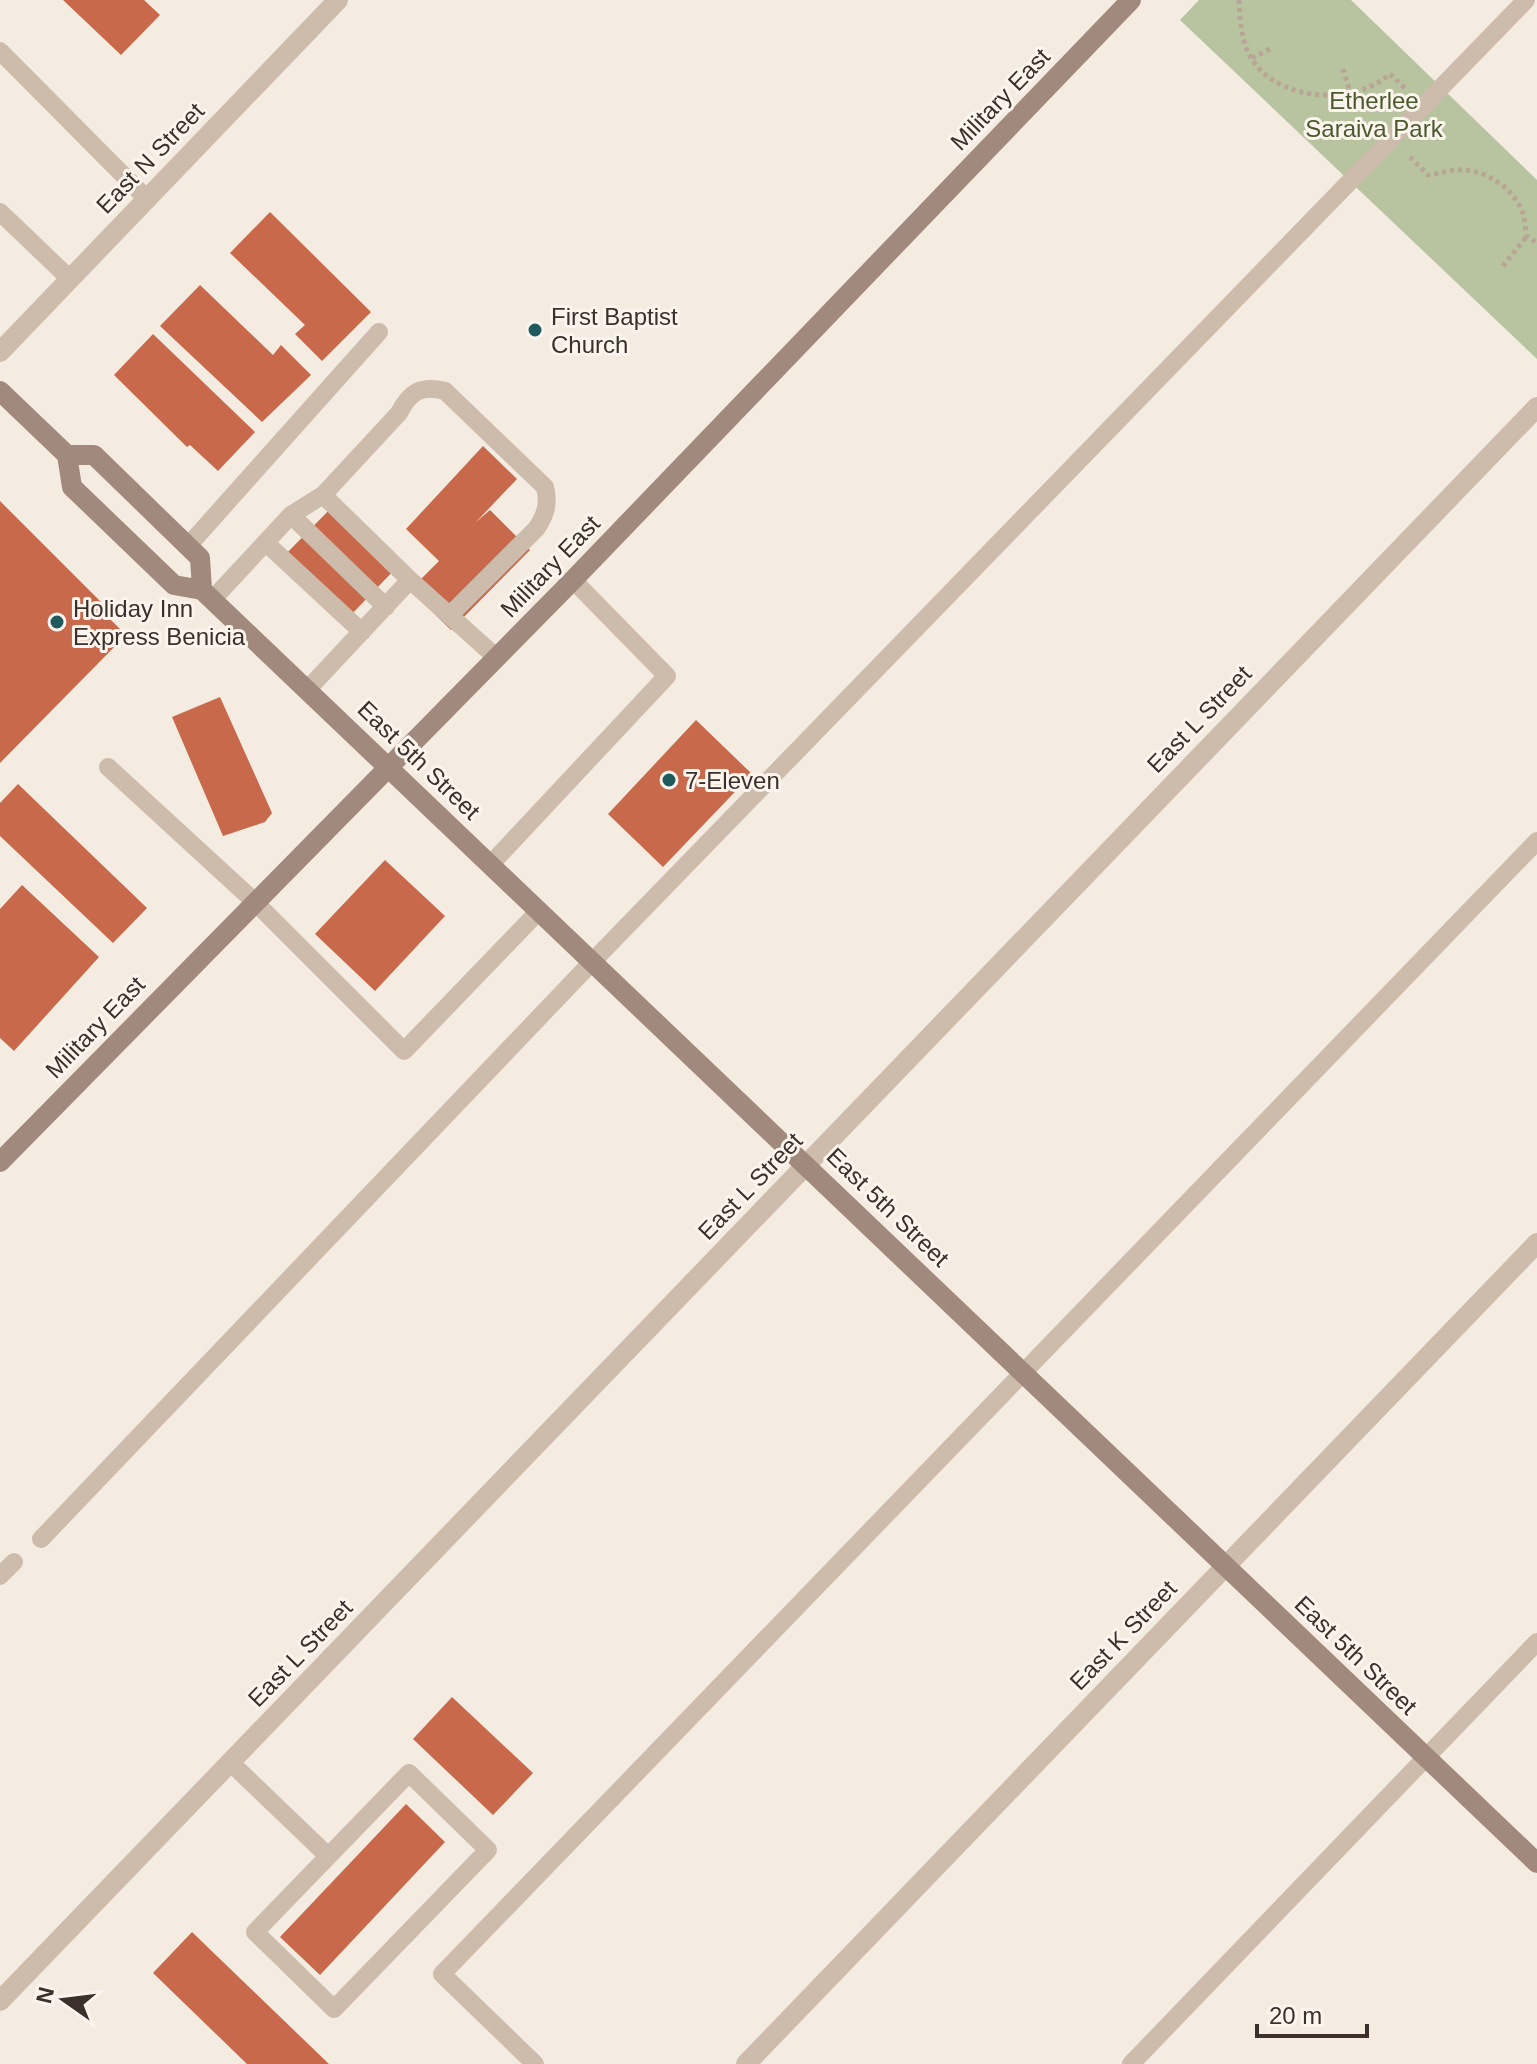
<svg xmlns="http://www.w3.org/2000/svg" width="1537" height="2064" font-family="Helvetica,sans-serif">
	<rect width="100%" height="100%" fill="#f4ebe1"/>
	<!-- green -->
	<path fill="#b8c4a0" d="M1199,0H1351L1537,180V359L1180,20Z"/>
	<!-- building -->
	<path fill="#c8694b" d="M63,0H144L160,15L121,55Z
		M270,212L371,312L322,361L295,334L305,325L230,253Z
		M200,285L273,355L281,345L311,375L262,422L160,326Z
		M153,334L255,432L218,471L190,445L187,447L114,375Z
		M483,446L517,479L476,522L490,510L530,550L451,630L410,590L439,561L406,529Z
		M0,501L104,605L100,609L126,635L0,763Z
		M338,501L401,563L345,621L281,559Z
		M220,697L272,813L265,822L223,836L172,717Z
		M696,720L752,774L663,867L608,814Z
		M18,784L147,908L113,943L0,836V803Z
		M385,860L445,916L375,991L315,934Z
		M22,885L99,957L14,1051L0,1038V909Z
		M452,1697L533,1773L493,1815L413,1739Z
		M406,1804L445,1842L320,1975L280,1937Z
		M192,1932L329,2064H247L153,1973Z"/>
	<g fill="none" stroke-linecap="round" stroke-linejoin="round">
		<!-- path -->
		<path stroke="#b9a596" stroke-width="5" stroke-dasharray="4 4" stroke-linecap="butt" d="M1239,0C1240,22 1241,46 1256,65C1286,102 1355,105 1390,74L1405,88
			M1252,58L1270,49
			M1343,69L1350,92
			M1410,157L1428,175C1438,174 1449,170 1460,170C1485,169 1513,188 1522,211C1525,218 1525,228 1527,236L1537,243
			M1503,266L1527,236"/>
		<!-- lane -->
		<path stroke="#cdbbac" stroke-width="18" d="M0,51L147,199
			M0,212L70,279
			M291,515L386,607
			M266,543L362,632
			M188,546L379,332
			M212,600L291,515L323,495
			M450,615L536,529C546,515 549,503 545,487L445,391C422,385 410,391 399,413L323,495L410,580L497,658
			M307,690L410,580
			M108,767L255,902L404,1051L539,911
			M490,865L667,676L573,580
			M41,1539L592,962L1526,0
			M0,1576L14,1562
			M230,1762L328,1856
			M409,1773L488,1850L334,2009L255,1932Z
			M535,2064L442,1974L1537,841
			M1131,2064L1537,1642"/>
		<!-- street -->
		<path stroke="#cdbbac" stroke-width="20" d="M0,352L338,0
			M0,2001L1537,407
			M746,2064L1537,1243"/>
		<!-- secondary -->
		<path stroke="#a18a7d" stroke-width="20" d="M0,391L67,455L72,487L174,585L202,590L1537,1863
			M67,455H94L200,558L202,590
			M0,1162L573,580L1131,0"/>
	</g>
	<!-- markers -->
	<g fill="#1f5a5e" stroke="#fbf5ee" stroke-width="3">
		<circle cx="535" cy="330" r="8"/>
		<circle cx="57" cy="622" r="8"/>
		<circle cx="669" cy="780" r="8"/>
	</g>
	<g text-anchor="middle" dominant-baseline="central" stroke-width="6" stroke-linejoin="round" paint-order="stroke">
		<!-- street labels -->
		<g font-size="24" fill="#3b302b" stroke="#fbf5ee">
			<text transform="translate(1000 99) rotate(-46)">Military East</text>
			<text transform="translate(150 158) rotate(-46)">East N Street</text>
			<text transform="translate(550 566) rotate(-46)">Military East</text>
			<text transform="translate(1199 719) rotate(-46)">East L Street</text>
			<text transform="translate(419 760) rotate(44)">East 5th Street</text>
			<text transform="translate(95 1027) rotate(-46)">Military East</text>
			<text transform="translate(750 1186) rotate(-46)">East L Street</text>
			<text transform="translate(888 1207) rotate(44)">East 5th Street</text>
			<text transform="translate(1123 1635) rotate(-46)">East K Street</text>
			<text transform="translate(300 1653) rotate(-46)">East L Street</text>
			<text transform="translate(1356 1655) rotate(44)">East 5th Street</text>
		</g>
		<!-- park labels -->
		<g font-size="24" fill="#4a5a2e" stroke="#fbf5ee">
			<text x="1374" y="100">Etherlee<tspan x="1374" dy="28">Saraiva Park</tspan></text>
		</g>
		<!-- poi labels -->
		<g font-size="24" fill="#3b302b" stroke="#fbf5ee" text-anchor="start">
			<text x="551" y="316">First Baptist<tspan x="551" dy="28">Church</tspan></text>
			<text x="73" y="608">Holiday Inn<tspan x="73" dy="28">Express Benicia</tspan></text>
			<text x="685" y="780">7-Eleven</text>
		</g>
	</g>
	<!-- north arrow -->
	<g transform="translate(64 2000) rotate(284)" stroke="#fbf5ee" stroke-width="6" paint-order="stroke">
	<path d="M0-6L14 30L0 20L-14 30Z" fill="#3b302b"/>
	<text y="-12" font-size="22" font-weight="bold" text-anchor="middle" fill="#3b302b">N</text>
	</g>
	<!-- scale -->
	<path d="M1257 2024v12h110v-12" fill="none" stroke="#3b302b" stroke-width="4"/>
	<text x="1269" y="2024" font-size="24" fill="#3b302b" stroke="#fbf5ee" stroke-width="6" paint-order="stroke">20 m</text>
</svg>
